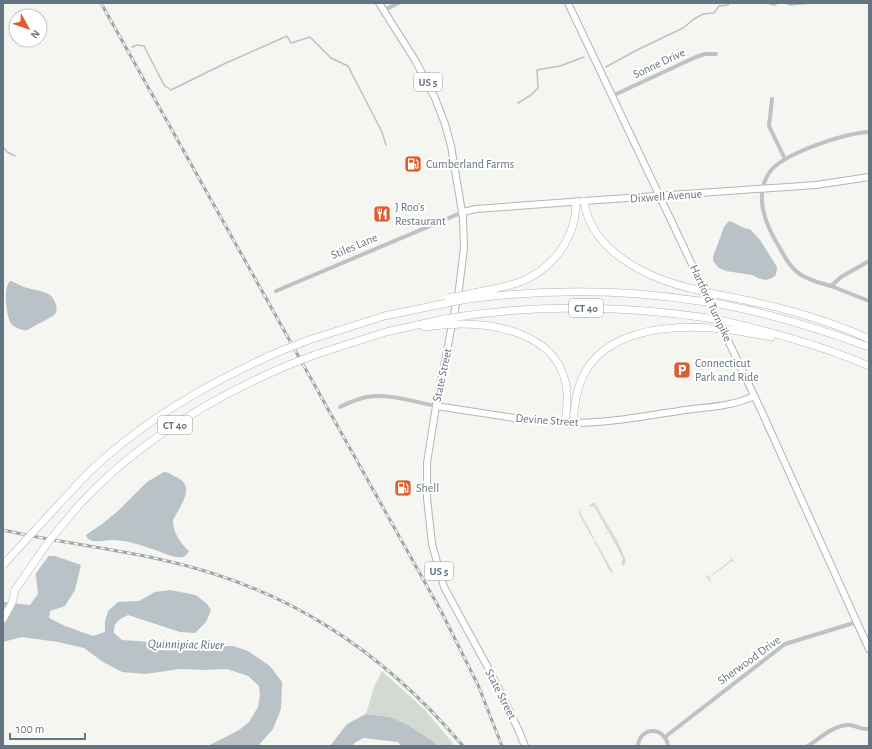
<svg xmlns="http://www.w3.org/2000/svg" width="872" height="749" font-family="'Alegreya Sans',sans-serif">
	<rect width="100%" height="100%" fill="#f5f5f1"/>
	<!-- green -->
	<path fill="#d4dad1" d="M594,502L619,544L626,561L624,566L621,563L623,559L609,532L604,534L608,531L594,506L590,507L589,506Z
		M579,510L594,538L593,539L578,512Z
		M595,540L613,572L611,573L594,541Z
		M730,556L736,564L732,561L709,578L711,581L710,582L705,575L709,577L731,560Z
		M382,671L425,710L455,746H437L434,742L408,725L390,717L366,714L374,687Z"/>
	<!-- water -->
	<path fill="#b8c2c7" d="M729,221C736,223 743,229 750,229L760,240L777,267L776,275L772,278L766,280L758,278L752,275L726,271L719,268L713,261V257L724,227Z
		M10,281C16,282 21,287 28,288C40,292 52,290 56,305C57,310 57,312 53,316L27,330C21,331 13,327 10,322C6,313 3,288 10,281Z
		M164,472C169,472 172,475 176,477C197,486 180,506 173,520C172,531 181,544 189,551C187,554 185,557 182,557C174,559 160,551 152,549C145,546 136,544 129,542C124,541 118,540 113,540C105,539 89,546 86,535L102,524L118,511L147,482Z
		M47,556H55L81,565L75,590L65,606L50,611L49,618L65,626L93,636L105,632V621L108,611L118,602L139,601L155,592L170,590L196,595L207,604L211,610L206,622L195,633L180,632L128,615C119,619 113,623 114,633L122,640L164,643L182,650L201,646H233L248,651L270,666L282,682L281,709L273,729L258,746H208L239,730L249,722L258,707L260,695L259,686L248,676L227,669L204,670L180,669L145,674L122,672L103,662L84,648L58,642L22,637L3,642V602L30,605L38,594L35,567Z
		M366,714L390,717L408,725L434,742L437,746H401L398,742L363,738L353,744V746H330L347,724Z"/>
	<!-- pier -->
	<path fill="#f5f5f1" d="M46,554H50L34,576L33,566Z"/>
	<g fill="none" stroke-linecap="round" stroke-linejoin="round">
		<!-- stream -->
		<path stroke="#b8c2c7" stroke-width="1.5" d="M767,3L774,5L778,3
			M786,3L789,5L812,3
			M132,47L137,45L144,46L164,85L171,90L226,63L287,36L291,43L310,37L331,58L348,66L382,132L386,145
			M606,67L635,51L683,28L694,19L703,14L714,13L719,6L728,5L729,3
			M518,103L531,95L538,88L537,70L560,66L584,57
			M3,147L7,152L15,156"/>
		<!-- secondary casing -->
		<g stroke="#b0b5ba" stroke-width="8">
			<path id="secondary" d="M568,3L761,410L869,649
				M584,201L816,185L869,177
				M573,423C609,423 644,416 679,411C704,407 732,407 754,396"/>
		</g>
		<!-- primary casing -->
		<g stroke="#b1b6b9" stroke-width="8">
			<path id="primary" d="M379,3L415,60L435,98L445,124L451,146L463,218L464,248L459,289L436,406L427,463V498L432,544L444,587L492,675L518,729L525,746
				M463,212L476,209L584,201
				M436,406L528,420L573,423"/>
		</g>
		<!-- highway casing -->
		<g stroke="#b3b6b9" stroke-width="8">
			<path id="highway" d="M584,201C591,252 649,279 694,289
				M469,294C486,290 503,288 520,282C553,269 576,238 576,202
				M715,294C768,304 819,316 869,339
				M468,299C545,289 622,289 699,301
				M720,304C771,314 820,329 869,347
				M464,316C545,304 627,306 708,318
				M728,322C776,333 824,346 869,366
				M463,324C500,324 552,336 564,377C569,392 567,408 565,423
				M424,327L442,325
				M732,330L771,337
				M309,340L384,316L447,303
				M317,354L386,332L444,319
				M573,423C574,408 576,392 582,378C604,330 667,325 712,328
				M60,503C75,487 90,470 107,456C159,411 220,377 283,350
				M79,505C137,442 212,397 291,364
				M3,619L12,603L15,590"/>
		</g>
		<!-- street -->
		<path stroke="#bec2c5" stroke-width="4" d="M383,11L398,3
			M612,96L696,57L705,54H716
			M772,99L769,126L785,159
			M869,261L841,277L831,286L869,301
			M831,286C820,283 807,280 797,272C790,266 785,258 781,250C767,228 753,197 769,173C781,154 847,132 869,132
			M276,291L463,212
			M340,407C348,403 357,399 367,397C387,393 415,402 436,406
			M665,737L785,644L857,622
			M638,746C640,726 665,726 668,746
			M808,746C820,738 835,724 850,725C857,726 862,730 869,729"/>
		<!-- secondary -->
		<use href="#secondary" stroke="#fff" stroke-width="6"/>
		<!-- primary -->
		<use href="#primary" stroke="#fff" stroke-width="6"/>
		<!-- highway -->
		<use href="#highway" stroke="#fff" stroke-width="7"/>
		<!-- rail casing -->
		<g stroke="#9fa5aa" stroke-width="3">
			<path id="rail" d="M101,3L442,613L478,685L502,746
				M3,530C56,542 110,548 163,560C286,587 382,650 463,746"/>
		</g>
		<!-- rail -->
		<use href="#rail" stroke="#fff" stroke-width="1.5" stroke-dasharray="4.5" stroke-linecap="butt"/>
		<!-- highway-bridge casing -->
		<g stroke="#b3b6b9" stroke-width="8" stroke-linecap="butt">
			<path id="highway-bridge" d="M694,289L715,294
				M448,298L469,294
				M699,301L720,304
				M447,303L468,299
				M708,318L728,322
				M444,319L464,316
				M442,325L463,324
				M712,328L732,330
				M283,350L309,340
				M291,364L317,354
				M3,565L60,503
				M15,590L49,541L79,505"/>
		</g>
		<!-- highway-bridge -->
		<use href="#highway-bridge" stroke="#fff" stroke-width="7"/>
	</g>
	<!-- icons -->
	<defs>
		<g id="fuel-square" transform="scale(0.9)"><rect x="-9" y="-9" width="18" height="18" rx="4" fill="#db5c2c" stroke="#fff"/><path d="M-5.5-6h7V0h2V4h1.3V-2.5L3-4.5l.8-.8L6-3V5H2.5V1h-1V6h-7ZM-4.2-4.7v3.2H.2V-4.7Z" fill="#fff"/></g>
		<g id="restaurant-square" transform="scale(0.9)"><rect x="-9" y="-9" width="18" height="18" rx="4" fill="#db5c2c" stroke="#fff"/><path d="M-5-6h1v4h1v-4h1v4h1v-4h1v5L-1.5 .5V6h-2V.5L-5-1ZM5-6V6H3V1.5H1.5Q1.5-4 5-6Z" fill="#fff"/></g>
		<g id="parking-square" transform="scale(0.9)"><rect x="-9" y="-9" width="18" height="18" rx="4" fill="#db5c2c" stroke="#fff"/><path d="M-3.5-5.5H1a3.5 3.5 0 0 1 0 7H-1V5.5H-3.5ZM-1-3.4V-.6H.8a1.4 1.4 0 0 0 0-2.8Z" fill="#fff"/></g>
	</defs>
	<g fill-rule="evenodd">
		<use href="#fuel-square" x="413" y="164"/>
		<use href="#restaurant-square" x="382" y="214"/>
		<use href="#parking-square" x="682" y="370"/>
		<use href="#fuel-square" x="403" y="488"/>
	</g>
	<g text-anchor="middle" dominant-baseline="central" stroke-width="4" stroke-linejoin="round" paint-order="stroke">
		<!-- shield labels -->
		<g fill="#fff" stroke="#939ea7" stroke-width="1">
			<rect x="414" y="73" width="28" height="18" rx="3"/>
			<rect x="569" y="299" width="34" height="18" rx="3"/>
			<rect x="158" y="416" width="34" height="18" rx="3"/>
			<rect x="425" y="562" width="28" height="18" rx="3"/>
		</g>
		<g font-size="11" font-weight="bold" fill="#657481">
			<text x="428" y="82">US 5</text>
			<text x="586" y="308">CT 40</text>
			<text x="175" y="425">CT 40</text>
			<text x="439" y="571">US 5</text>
		</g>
		<!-- street labels -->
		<g font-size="12" fill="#657481" stroke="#fff">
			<text transform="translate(659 63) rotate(-25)">Sonne Drive</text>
			<text transform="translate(666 196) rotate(-4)">Dixwell Avenue</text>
			<text transform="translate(354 246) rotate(-23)">Stiles Lane</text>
			<text transform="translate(711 303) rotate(65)">Hartford Turnpike</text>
			<text transform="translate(442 375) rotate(-78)">State Street</text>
			<text transform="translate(547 420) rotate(4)">Devine Street</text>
			<text transform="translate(749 660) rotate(-36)">Sherwood Drive</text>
			<text transform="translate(501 694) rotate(63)">State Street</text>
		</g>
		<!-- poi labels -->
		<g font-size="12" fill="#657481" stroke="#fff" text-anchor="start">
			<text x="426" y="164">Cumberland Farms</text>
			<text x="395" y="207">J Roo's<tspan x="395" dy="14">Restaurant</tspan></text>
			<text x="695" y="363">Connecticut<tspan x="695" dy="14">Park and Ride</tspan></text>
			<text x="416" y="488">Shell</text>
		</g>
		<!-- water labels -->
		<g font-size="13" font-style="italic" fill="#61757f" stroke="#fff">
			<text transform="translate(186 645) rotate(1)">Quinnipiac River</text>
		</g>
	</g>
	<!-- border -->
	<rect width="872" height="749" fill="none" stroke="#657481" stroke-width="8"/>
	<!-- north arrow -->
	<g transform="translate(28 28) rotate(130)"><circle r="19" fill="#ffffff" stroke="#c1c7cd"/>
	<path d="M0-3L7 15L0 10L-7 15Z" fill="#db5c2c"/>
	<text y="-6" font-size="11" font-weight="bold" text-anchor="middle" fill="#657481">N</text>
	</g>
	<!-- scale -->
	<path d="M10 733v6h75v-6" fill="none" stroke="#657481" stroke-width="2"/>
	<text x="16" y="733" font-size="12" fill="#657481" stroke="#ffffff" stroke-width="3" paint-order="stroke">100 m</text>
</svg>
